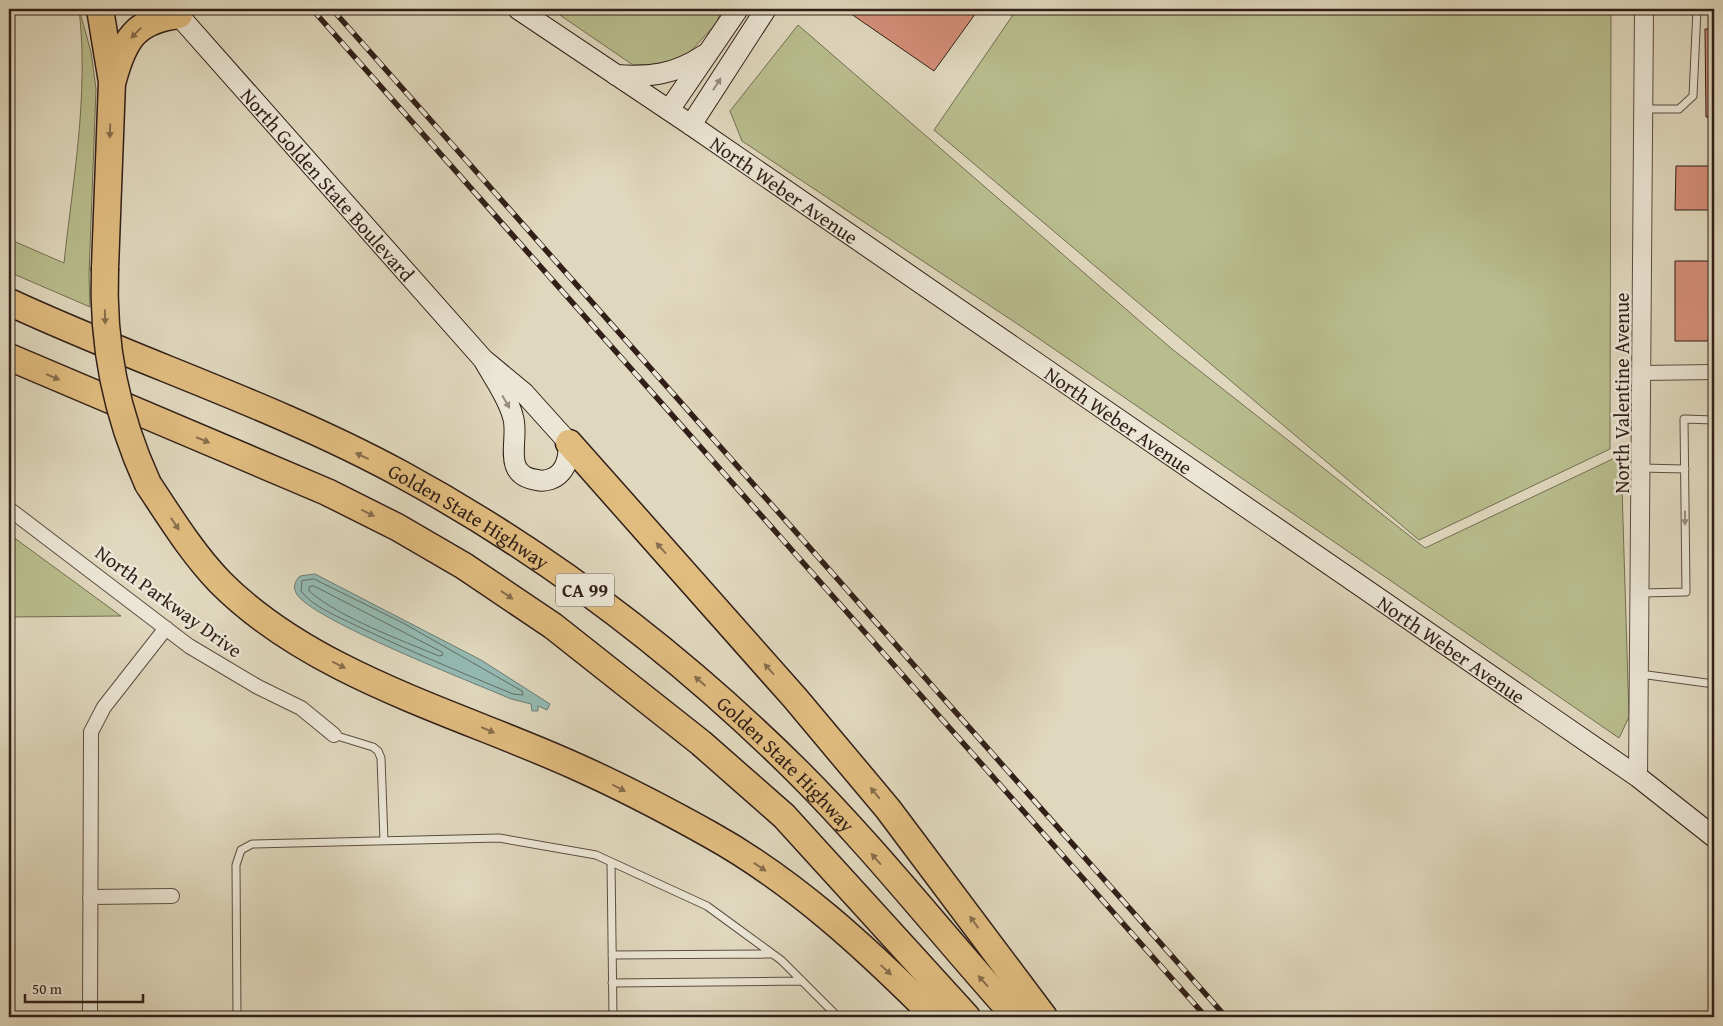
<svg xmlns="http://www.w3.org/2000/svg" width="1723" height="1026" font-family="'Gentium Book Plus',serif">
	<rect width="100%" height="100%" fill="#e0d8be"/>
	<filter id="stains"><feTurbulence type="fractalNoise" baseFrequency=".004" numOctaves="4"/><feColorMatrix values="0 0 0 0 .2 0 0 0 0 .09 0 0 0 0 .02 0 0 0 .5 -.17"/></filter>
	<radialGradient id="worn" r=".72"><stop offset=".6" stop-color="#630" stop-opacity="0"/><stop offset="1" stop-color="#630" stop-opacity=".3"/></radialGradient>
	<!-- green -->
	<path fill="#b8bd8d" stroke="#746e52" d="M79,9L91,52L96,89L89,275L90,307L9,272V239L64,263C73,179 89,94 79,9Z
		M551,9H722L716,24L688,54L664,64L633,65Z
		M1017,9H1611L1610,449L1419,540L934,130Z
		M798,25L1172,349L1425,548L1621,455L1629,717L1619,738L1025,329L742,141L730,111Z
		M9,534L121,616L9,617Z"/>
	<!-- water -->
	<path fill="#94bab2" stroke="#6c7c74" d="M315,574L481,660L550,704L547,710L538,706V711H532L531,704L511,699C477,684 309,619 296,593C293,586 295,581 300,576Z"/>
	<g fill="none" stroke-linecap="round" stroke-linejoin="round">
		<!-- shore -->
		<path stroke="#626c65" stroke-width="1" d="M314,579L405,624L522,691L523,695L513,694C460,672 407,650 355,625C337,616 313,607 301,591L302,581Z
			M314,586L442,652L443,655L439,656C399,639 342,619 309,591V587Z"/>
	</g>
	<!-- building -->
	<path fill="#d48f79" stroke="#311f18" d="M844,9H975L978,10L934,71Z
		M1705,29H1714V117H1706Z
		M1676,166H1714V210H1675Z
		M1675,261H1714V341H1675Z"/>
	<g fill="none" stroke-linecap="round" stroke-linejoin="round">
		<!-- service casing -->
		<g stroke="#5d4d42" stroke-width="9">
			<path id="service" d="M1644,109H1679L1693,96L1697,9
				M1641,468L1685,469
				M1641,593L1686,592L1684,419L1714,420
				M1640,674L1714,684
				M334,735L373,747L378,751L381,758L384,841
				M611,862L613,1017
				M612,955L772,954
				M612,983L802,981
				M237,1017L236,865L241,850L252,844L499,838L596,855L707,906L781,960L838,1017"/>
		</g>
		<!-- minor casing -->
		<g stroke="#5d4d42" stroke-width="16">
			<path id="minor" d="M1642,373L1714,372
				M9,509L189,646L258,687L301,708L334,735
				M90,897L172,896
				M90,1017L91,732L104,707L166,628"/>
		</g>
		<!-- tertiary casing -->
		<g stroke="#5d4d42" stroke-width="20">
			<path id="tertiary" d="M1638,777L1644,9"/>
		</g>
		<!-- secondary casing -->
		<g stroke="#311f18" stroke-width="22">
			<g id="secondary">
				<path id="s1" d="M173,9L483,359L524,393L569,443C569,454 568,464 561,472C555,479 545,482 537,480C500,475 520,439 513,417C508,397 493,377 483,359"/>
				<path id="s2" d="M518,9L691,125L1638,777L1714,837"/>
				<path d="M616,75C649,78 676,74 704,55"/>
				<path d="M669,110L738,9"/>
				<path d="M691,125L766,9"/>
			</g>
		</g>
		<!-- motorway casing -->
		<g stroke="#311f18" stroke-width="29">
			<g id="motorway">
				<path d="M100,9L112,82L105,268"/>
				<path d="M113,80C124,40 135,20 179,15"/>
				<path id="s3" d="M9,302C138,362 276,406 401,474C548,554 679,654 798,772C875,849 943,936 1016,1017"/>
				<path d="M9,357L327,492L397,527L464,566L553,626L701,743L784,816L967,1017"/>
				<path d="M569,443L795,698L888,809L1044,1017"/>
				<path d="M148,484C170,517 192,553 220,582C312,675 458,713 575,766C620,786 666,810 709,834C794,881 867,949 935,1017"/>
			</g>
		</g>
		<!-- service -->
		<use href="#service" stroke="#ebe6d5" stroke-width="7"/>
		<!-- minor -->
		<use href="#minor" stroke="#ebe6d5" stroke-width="14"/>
		<!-- tertiary -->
		<use href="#tertiary" stroke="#ebe6d5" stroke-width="18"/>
		<!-- secondary -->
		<use href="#secondary" stroke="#ebe6d5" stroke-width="20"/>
		<!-- motorway -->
		<use href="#motorway" stroke="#e0bc7f" stroke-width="26"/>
		<!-- rail casing -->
		<g stroke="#311f18" stroke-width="5.5">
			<path id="rail" d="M312,9L1206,1017
				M332,9L1226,1017"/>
		</g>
		<!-- rail -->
		<use href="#rail" stroke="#ebe6d5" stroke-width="4" stroke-dasharray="11" stroke-linecap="butt"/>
		<!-- motorway-bridge casing -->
		<g stroke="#311f18" stroke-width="29" stroke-linecap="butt">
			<path id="motorway-bridge" d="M105,268C102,345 116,414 148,484"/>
		</g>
		<!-- motorway-bridge -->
		<use href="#motorway-bridge" stroke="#e0bc7f" stroke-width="26"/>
	</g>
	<!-- one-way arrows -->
	<defs><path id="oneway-solid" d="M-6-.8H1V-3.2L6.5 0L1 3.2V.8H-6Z" transform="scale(1.25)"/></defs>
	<g fill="#886e4c">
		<use href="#oneway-solid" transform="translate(136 33) rotate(134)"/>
		<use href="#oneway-solid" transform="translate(110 131) rotate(92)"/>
		<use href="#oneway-solid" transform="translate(105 317) rotate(89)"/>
		<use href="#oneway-solid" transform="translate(53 377) rotate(23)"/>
		<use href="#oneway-solid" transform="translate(203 440) rotate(23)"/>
		<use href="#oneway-solid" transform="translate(362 456) rotate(-155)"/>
		<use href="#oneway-solid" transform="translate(368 513) rotate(26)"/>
		<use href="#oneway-solid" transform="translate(175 524) rotate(56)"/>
		<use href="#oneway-solid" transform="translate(661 548) rotate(-132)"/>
		<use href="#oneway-solid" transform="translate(507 595) rotate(34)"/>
		<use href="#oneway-solid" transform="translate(339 665) rotate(26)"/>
		<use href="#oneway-solid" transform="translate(769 669) rotate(-132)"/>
		<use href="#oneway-solid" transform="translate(700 681) rotate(-139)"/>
		<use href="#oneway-solid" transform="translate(488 730) rotate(23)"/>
		<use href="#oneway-solid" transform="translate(619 788) rotate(27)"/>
		<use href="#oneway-solid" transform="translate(875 793) rotate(-130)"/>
		<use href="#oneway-solid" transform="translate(876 859) rotate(-131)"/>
		<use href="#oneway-solid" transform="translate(760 867) rotate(34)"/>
		<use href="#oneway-solid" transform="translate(974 922) rotate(-126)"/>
		<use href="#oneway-solid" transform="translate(886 970) rotate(43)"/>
		<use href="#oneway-solid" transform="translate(983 981) rotate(-132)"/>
	</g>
	<g fill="#978c80">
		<use href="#oneway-solid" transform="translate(717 84) rotate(-57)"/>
		<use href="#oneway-solid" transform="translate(506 402) rotate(60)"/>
		<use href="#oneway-solid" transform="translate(1685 518) rotate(89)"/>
	</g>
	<g text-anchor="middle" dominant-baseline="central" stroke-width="5" stroke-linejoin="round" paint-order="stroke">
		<!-- shield labels -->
		<rect fill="#ebe6d5" stroke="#695b51" stroke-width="1" x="556" y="573.5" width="58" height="33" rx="4"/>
		<g font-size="19" font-weight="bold" fill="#311f18">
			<text x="585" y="590">CA 99</text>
		</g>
		<!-- street labels -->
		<g font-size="20" fill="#311f18" stroke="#ebe6d5">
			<text stroke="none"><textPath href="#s1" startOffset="234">North Golden State Boulevard</textPath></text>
			<text stroke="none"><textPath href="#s2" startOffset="322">North Weber Avenue</textPath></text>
			<text transform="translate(1621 393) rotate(-90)">North Valentine Avenue</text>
			<text stroke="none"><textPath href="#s2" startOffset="728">North Weber Avenue</textPath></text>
			<text stroke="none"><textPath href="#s3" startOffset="508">Golden State Highway</textPath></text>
			<text transform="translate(169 601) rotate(36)">North Parkway Drive</text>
			<text stroke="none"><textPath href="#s2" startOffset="1132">North Weber Avenue</textPath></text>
			<text stroke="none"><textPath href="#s3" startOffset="912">Golden State Highway</textPath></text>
		</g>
	</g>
	<!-- margin -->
	<rect width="1723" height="1026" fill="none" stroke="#e0d8be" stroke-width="30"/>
	<rect x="10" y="10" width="1703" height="1006" fill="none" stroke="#311f18" stroke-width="2.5"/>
	<rect x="15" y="15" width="1693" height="996" fill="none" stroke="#311f18"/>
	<!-- scale -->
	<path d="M25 994v8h118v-8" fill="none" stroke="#311f18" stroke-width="2.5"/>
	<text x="32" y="994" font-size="15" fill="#311f18" stroke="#ebe6d5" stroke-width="4" paint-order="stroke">50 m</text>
	<rect width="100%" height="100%" filter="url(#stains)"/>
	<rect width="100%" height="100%" fill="url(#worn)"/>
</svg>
